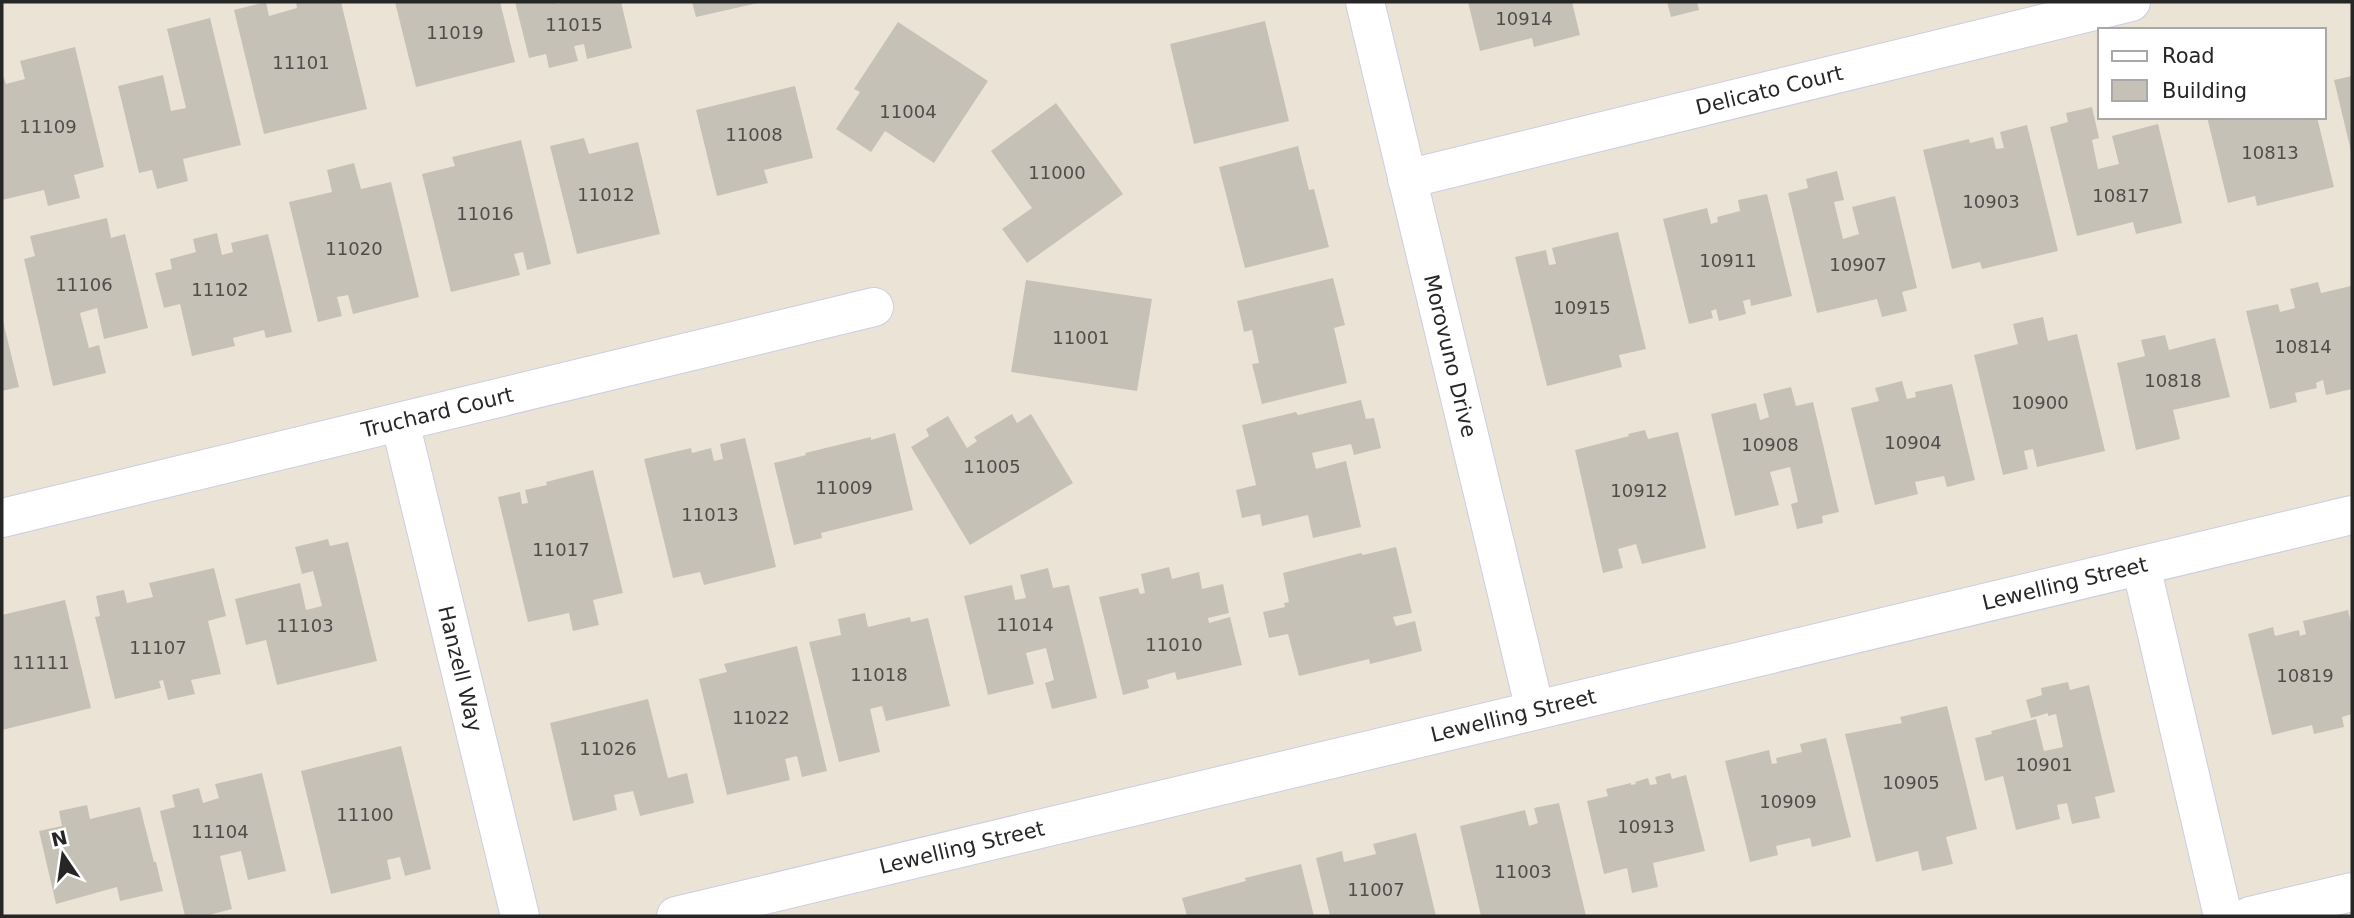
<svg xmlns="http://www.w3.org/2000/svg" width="2354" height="918" font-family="'DejaVu Sans',sans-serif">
	<rect width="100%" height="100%" fill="#ebe4d6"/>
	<!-- building -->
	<path fill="#c6c1b6" d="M266,2L269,16L297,8L296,2H341L367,109L264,134L234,10Z
		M395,2H500L515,62L416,87Z
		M515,2H556L557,4L567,2H621L632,48L587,59L584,44L574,46L578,61L549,68L546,54L529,58Z
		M692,2H758V3L696,17Z
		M1468,2H1572L1580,35L1534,47L1532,38L1480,51Z
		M1667,2H1697L1699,10L1671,17Z
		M210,18L241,145L183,159L188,181L157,189L152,170L139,173L118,86L163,75L171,111L186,108L167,29Z
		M1265,21L1289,121L1194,144L1170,44Z
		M898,22L988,81L934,163L885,131L871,152L836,129L860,92L854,89Z
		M75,47L104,167L74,175L80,198L48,206L44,190L2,200V72L6,84L25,79L20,61Z
		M2352,76V151H2351L2334,80Z
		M795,86L813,158L764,170L768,183L717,196L696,110Z
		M1056,103L1123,194L1027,263L1002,229L1032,208L991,151Z
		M2092,107L2099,138L2092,140L2098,169L2119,164L2112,136L2158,124L2182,223L2136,234L2133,222L2077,236L2050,127L2068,122L2066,113Z
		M2207,117H2317L2334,187L2257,206L2255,196L2228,203Z
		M2027,125L2058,251L1982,269L1980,262L1952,269L1923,150L1969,139L1970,143L1993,137L1996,149L2004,148L2000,132Z
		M584,138L589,154L638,142L660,234L577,254L550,146Z
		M521,140L551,264L527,270L523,252L514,254L520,275L451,292L422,174L455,166L452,157Z
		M1298,146L1309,190L1314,189L1329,247L1245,268L1219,167Z
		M354,163L361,189L391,182L419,297L353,314L348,295L337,297L342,316L318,322L289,202L332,192L327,170Z
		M1837,171L1844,200L1834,202L1843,239L1859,234L1852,207L1895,196L1917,288L1902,292L1907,311L1882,317L1877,299L1817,313L1788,193L1808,188L1806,179Z
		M1767,194L1792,296L1751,306L1750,299L1743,301L1746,314L1719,321L1716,309L1711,311L1713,318L1689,324L1663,219L1707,208L1711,224L1718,222L1717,217L1740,211L1738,200Z
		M107,218L111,238L125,234L148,328L104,339L97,308L80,313L89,348L99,345L106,373L53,386L24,259L35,256L30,236Z
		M1618,232L1646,349L1619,355L1622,367L1547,386L1515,257L1546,250L1549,265L1556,264L1552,248Z
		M217,233L222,255L233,252L231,243L268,234L292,332L266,338L264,330L233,338L235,346L192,356L180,304L164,308L155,273L172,269L170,259L196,252L193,239Z
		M1333,278L1345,325L1334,328L1347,383L1262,404L1252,364L1259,363L1252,330L1244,332L1237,301Z
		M1026,280L1152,299L1137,391L1011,372Z
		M2318,282L2321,293L2351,286L2352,389L2326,395L2323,380L2316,383L2317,388L2295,393L2297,402L2270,409L2246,311L2278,304L2280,312L2295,308L2290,289Z
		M2,317L19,387L2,391Z
		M2043,317L2048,341L2077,334L2105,451L2037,467L2033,449L2024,451L2028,469L2003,475L1974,355L2018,344L2013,324Z
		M2165,335L2169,350L2215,338L2230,397L2173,410L2180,439L2136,450L2117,363L2145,356L2141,340Z
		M1902,381L1907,399L1916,397L1915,392L1952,384L1975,480L1947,487L1944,476L1915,482L1918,494L1875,505L1851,408L1879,401L1875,388Z
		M1791,387L1796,406L1813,402L1839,512L1822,516L1823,523L1797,529L1791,504L1798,502L1790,467L1770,472L1779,505L1735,516L1711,414L1756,403L1760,420L1769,417L1763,394Z
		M1361,400L1366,419L1374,418L1381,448L1354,455L1351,444L1312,453L1316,469L1346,461L1361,527L1313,538L1308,515L1262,526L1260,514L1242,518L1236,490L1256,485L1242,425L1296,412L1298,415Z
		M1012,414L1017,423L1031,414L1073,483L970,545L911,447L929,436L926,429L948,416L967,448L977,441L974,437Z
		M1645,430L1648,439L1678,432L1706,548L1642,564L1636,544L1618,549L1623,568L1603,573L1575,450L1629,436L1628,434Z
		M895,433L913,510L821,533L822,538L794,545L774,463L806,455L805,453L871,437V440Z
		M745,438L776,567L704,585L700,572L673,578L644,459L691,448L692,453L711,448L714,461L723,459L720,444Z
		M593,470L623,593L593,600L599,625L573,631L569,613L528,622L498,497L520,492L522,504L528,503L525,490L547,485L546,482Z
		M328,539L330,546L348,542L377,661L277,685L266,640L246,645L235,599L300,583L306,610L322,606L313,571L302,574L295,547Z
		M1396,547L1412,613L1393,617L1396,626L1415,621L1422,651L1370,664L1369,659L1299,676L1288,634L1269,638L1263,612L1285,607L1284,603L1289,602L1283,573L1361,553L1363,555Z
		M1169,567L1172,579L1199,572L1202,589L1223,584L1229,613L1208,618L1209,623L1230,617L1242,665L1177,680L1175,672L1147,680L1149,688L1123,695L1099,597L1138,588L1140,594L1145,593L1141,574Z
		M214,568L226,616L208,621L221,674L191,680L195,694L168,700L163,680L159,681L161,688L115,699L95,617L100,616L96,596L124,590L127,603L153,597L149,583Z
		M1048,568L1053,588L1069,585L1097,698L1052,709L1045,683L1054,680L1046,648L1026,653L1034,684L988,695L964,596L1012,585L1015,600L1026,598L1020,575Z
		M65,600L91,708L2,730V615Z
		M2348,610L2352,628V714L2342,717L2344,727L2314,734L2312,725L2272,735L2248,634L2273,627L2275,636L2299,630L2300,636L2306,634L2303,621Z
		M865,613L868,627L910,617L911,622L928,618L950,706L886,721L882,706L870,709L880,752L839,762L809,642L841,635L838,619Z
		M797,646L827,771L802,777L797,756L785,759L790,780L727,795L699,679L727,672L724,664Z
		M2068,682L2070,690L2089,685L2115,792L2095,797L2100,818L2072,824L2067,803L2057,805L2060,819L2016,830L2003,776L1985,781L1975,738L1992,734L1991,731L2036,719L2044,751L2063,747L2056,714L2048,716V713L2031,718L2026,700L2042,695L2041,688Z
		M648,699L668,778L687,773L694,803L640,816L633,791L614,795L617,810L573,821L550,723Z
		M1947,706L1977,829L1946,837L1953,864L1922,871L1918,851L1876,862L1845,734L1902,723L1900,717Z
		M1826,738L1851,837L1812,847L1810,838L1776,846L1778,855L1750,862L1725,761L1769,750L1772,764L1777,763L1776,758L1802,752L1800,744Z
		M401,746L431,869L405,876L400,857L387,860L391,879L331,894L301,771Z
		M262,773L286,871L248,880L241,851L220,856L232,909L205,916H185L160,811L175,807L172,795L199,788L203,803L219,798L215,784Z
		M1670,773L1672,779L1686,775L1705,851L1653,863L1658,887L1632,893L1627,868L1604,874L1587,801L1608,796L1606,789L1631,783V785L1636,784L1635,782L1648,778L1650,785L1657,784L1655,777Z
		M1559,803L1586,916H1481L1460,826L1525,810L1529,826L1538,823L1534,808Z
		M87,805L90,819L140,807L154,862H156L163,891L120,901L117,887L56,904L39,831L62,826L59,811Z
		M1416,833L1436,916H1330L1316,858L1342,851L1344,862L1376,854L1373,844Z
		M1301,864L1314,916H1187L1182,898L1246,881L1245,878Z"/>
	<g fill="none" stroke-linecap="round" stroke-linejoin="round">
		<!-- minor casing -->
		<g stroke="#cbcde2" stroke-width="40">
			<g id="minor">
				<path id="s1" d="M1365,2L1535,710"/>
				<path id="s2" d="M1407,179L2131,2"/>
				<path id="s3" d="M400,422L520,916"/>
				<path id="s4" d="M2,518L874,307"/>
				<path d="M2141,566L2223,916"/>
				<path id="s5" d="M676,916L2352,515"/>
				<path d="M2250,916L2352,892"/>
			</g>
		</g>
		<!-- minor -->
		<use href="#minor" stroke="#fff" stroke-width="38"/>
	</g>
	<g text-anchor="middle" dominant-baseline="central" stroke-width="6" stroke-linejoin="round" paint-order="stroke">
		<!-- number labels -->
		<g font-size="18" fill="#4e4d4a">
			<text x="1524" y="18">10914</text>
			<text x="574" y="24">11015</text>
			<text x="455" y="32">11019</text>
			<text x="301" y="62">11101</text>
			<text x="908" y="111">11004</text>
			<text x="48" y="126">11109</text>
			<text x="754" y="134">11008</text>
			<text x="2270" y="152">10813</text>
			<text x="1057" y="172">11000</text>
			<text x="606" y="194">11012</text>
			<text x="2121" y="195">10817</text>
			<text x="1991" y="201">10903</text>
			<text x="485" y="213">11016</text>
			<text x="354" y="248">11020</text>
			<text x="1728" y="260">10911</text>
			<text x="1858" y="264">10907</text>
			<text x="84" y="284">11106</text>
			<text x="220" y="289">11102</text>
			<text x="1582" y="307">10915</text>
			<text x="1081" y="337">11001</text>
			<text x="2303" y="346">10814</text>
			<text x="2173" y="380">10818</text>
			<text x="2040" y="402">10900</text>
			<text x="1913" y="442">10904</text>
			<text x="1770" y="444">10908</text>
			<text x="992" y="466">11005</text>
			<text x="844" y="487">11009</text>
			<text x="1639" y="490">10912</text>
			<text x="710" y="514">11013</text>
			<text x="561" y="549">11017</text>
			<text x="1025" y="624">11014</text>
			<text x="305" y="625">11103</text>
			<text x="1174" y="644">11010</text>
			<text x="158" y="647">11107</text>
			<text x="41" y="662">11111</text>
			<text x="879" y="674">11018</text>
			<text x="2305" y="675">10819</text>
			<text x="761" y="717">11022</text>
			<text x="608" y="748">11026</text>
			<text x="2044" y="764">10901</text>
			<text x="1911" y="782">10905</text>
			<text x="1788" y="801">10909</text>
			<text x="365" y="814">11100</text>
			<text x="1646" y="826">10913</text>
			<text x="220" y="831">11104</text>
			<text x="1523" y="871">11003</text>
			<text x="1376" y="889">11007</text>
		</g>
		<!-- street labels -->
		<g font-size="21" fill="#262626" stroke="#fff">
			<text stroke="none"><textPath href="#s2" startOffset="373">Delicato Court</textPath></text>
			<text stroke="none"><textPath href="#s1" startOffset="364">Morovuno Drive</textPath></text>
			<text stroke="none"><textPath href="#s4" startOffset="448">Truchard Court</textPath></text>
			<text stroke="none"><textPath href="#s5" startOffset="1428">Lewelling Street</textPath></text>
			<text stroke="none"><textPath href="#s3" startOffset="254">Hanzell Way</textPath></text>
			<text stroke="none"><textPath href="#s5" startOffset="861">Lewelling Street</textPath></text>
			<text stroke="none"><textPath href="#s5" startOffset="294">Lewelling Street</textPath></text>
		</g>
	</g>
	<!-- border -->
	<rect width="2354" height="918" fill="none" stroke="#262626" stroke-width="7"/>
	<!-- legend -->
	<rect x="2098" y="28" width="228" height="91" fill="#ffffff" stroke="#a8a8a8" stroke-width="2"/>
	<rect x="2112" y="51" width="35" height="10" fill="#ffffff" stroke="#a8a8a8" stroke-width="2"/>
	<text x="2162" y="63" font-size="21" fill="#262626">Road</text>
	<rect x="2112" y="80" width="35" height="21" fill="#c6c1b6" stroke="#a8a8a8" stroke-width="2"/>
	<text x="2162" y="98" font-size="21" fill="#262626">Building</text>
	<!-- north arrow -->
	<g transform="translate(63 855) rotate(347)" stroke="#ffffff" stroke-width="5" paint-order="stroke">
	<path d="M0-5L12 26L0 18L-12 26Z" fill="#262626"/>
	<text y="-10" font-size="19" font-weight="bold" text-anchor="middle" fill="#262626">N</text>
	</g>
</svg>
